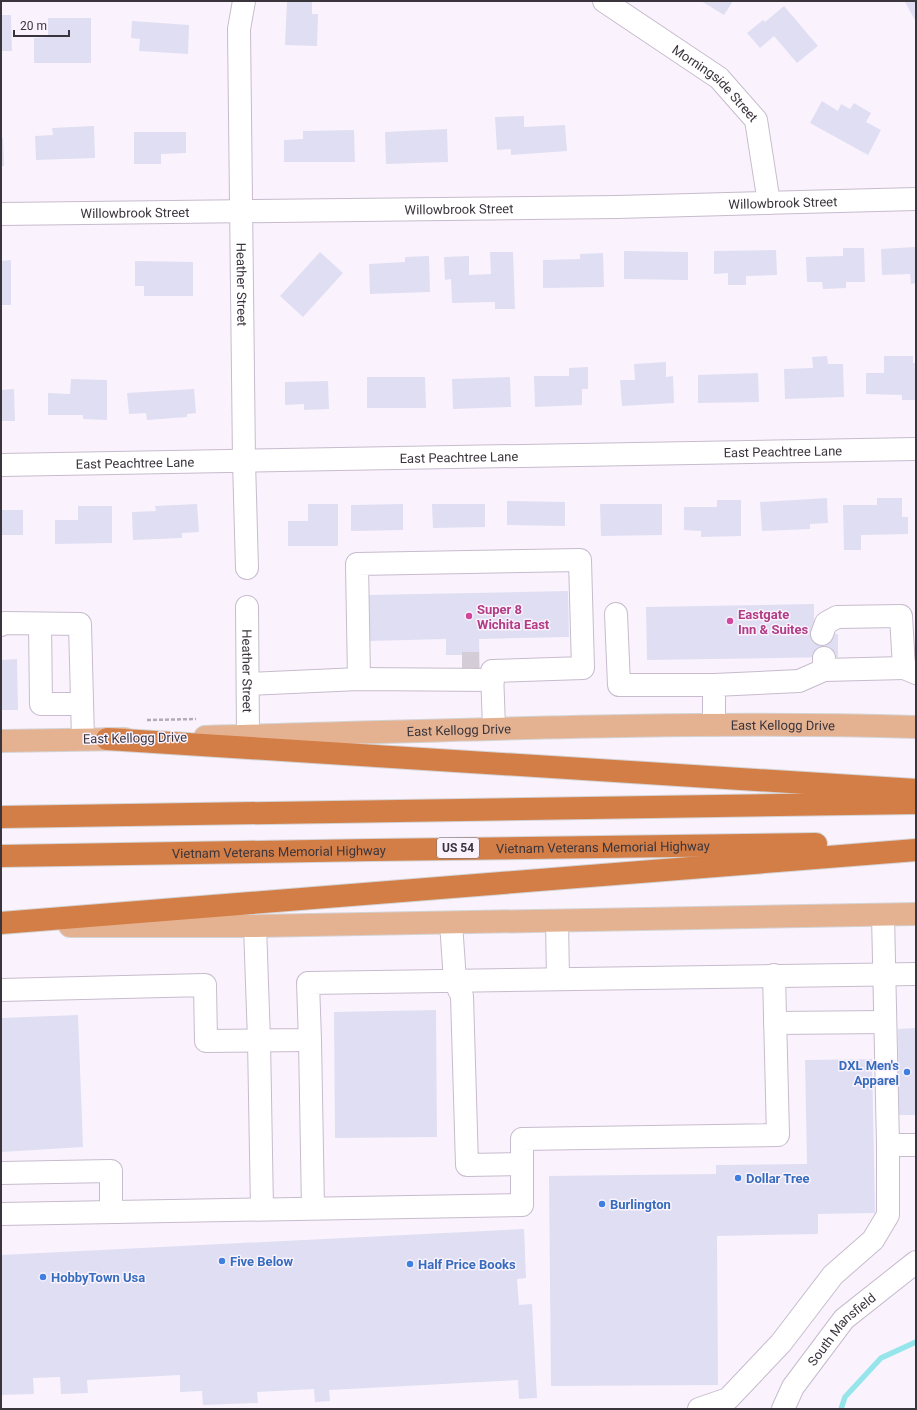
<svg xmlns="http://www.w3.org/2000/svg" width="917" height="1410" font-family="Roboto,sans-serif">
	<rect width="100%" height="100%" fill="#faf3fe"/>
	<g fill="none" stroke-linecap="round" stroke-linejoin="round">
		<!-- stream -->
		<path stroke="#95e5ea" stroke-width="5.5" d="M841,1409L845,1397L881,1358L916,1342"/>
	</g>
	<!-- building -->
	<path fill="#e0def2" d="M287,1H312V14H318L317,46L285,45Z
		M701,1H733L724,15Z
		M907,1H916V22L905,2Z
		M784,6L818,46L797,63L774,36L760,48L747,33L763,20L765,22Z
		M1,15H11L12,51H1Z
		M48,18H91V63H34V38L48,37Z
		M132,21L189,25L188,54L139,51L140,39L131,38Z
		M822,101L838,111L841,104L850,109L854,103L871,113L866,122L881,130L868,155L810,123Z
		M524,116V127L565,125L567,151L511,155V149L497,150L495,117Z
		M94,126L95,158L36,160L35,136L53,135L52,128Z
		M447,129L448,162L386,164L385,132Z
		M354,130L355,162H284V140L303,139V131Z
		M134,132H186V153L161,154V164H134Z
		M1,138H3L4,166H1Z
		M915,247L916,283L911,284L910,274L882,275L881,249Z
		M843,248H864L865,282H846V288L823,289L822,282H807L806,257L843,256Z
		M776,250L777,275L746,276V285H728V273L714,274V251Z
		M624,251L688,252V280L624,279Z
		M320,252L343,273L303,317L280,296Z
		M490,252H513L515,309H495V302L452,303L451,279L445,280L444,257L469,256V275L491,274Z
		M603,253L604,287L543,288V260L580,259V254Z
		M429,256L430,292L370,294L369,264L405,262V257Z
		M11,260V305H1V261Z
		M135,261L193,262V296H144V286H135Z
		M827,356L828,364H843L844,397L785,399L784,369L813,368L812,357Z
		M884,356H913V363H916V400H902V395L866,394V373H884Z
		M666,362V377L673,376L674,403L622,406L620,380H635L634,364Z
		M588,367V389H582V405L535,407L534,376H569V368Z
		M758,373L759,402L698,403V375Z
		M367,377H425L426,408H367Z
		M510,377L511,407L453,409L452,379Z
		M71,379L107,380V420L83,419V415H48V393L70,394Z
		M328,381L329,409L304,410V404L285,405V382Z
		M14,389L15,421H1V390Z
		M194,389L196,413L187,414V417L147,420L146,413L129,414L127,393Z
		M827,498L828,523L810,524V529L762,531L760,502Z
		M877,498H902V517H908V534L861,535V550H844L843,505H877Z
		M717,500H741V536L701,537V531L684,530V507H717Z
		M507,501L565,502V526L507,525Z
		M197,504L199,532L182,533V538L133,540L132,512L156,511L155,506Z
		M308,504H338V546H288V521H308Z
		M403,504V530L351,531V505Z
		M432,504H485V527L433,528Z
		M600,504H662V535L601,536Z
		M78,506H112V543L55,544V520H78Z
		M1,510H23V535H1Z
		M568,591L569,637L479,639L480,673L462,674V655H446V639L369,641L368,595Z
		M814,604V635L838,634V657L647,660L646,607Z
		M17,659L18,710H1V660Z
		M436,1010L437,1137L335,1138L334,1012Z
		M78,1015L83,1147L1,1152V1018Z
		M916,1028V1115H899L898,1029Z
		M872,1059L875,1213L818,1214V1234L717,1236L718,1385L551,1386L549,1176L716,1174V1165L807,1164L805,1060Z
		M524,1229L526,1278L517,1279L519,1305L532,1304L537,1398L519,1399L518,1380L329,1390L330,1401L315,1402L314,1389L257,1392L258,1403L203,1405L202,1391L180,1392V1375L87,1380L88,1393L61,1394L60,1377L33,1378L34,1394L1,1395V1255Z"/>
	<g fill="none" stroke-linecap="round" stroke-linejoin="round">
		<!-- minor-tunnel -->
		<path stroke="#d4cdd7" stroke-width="22" stroke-dasharray="22 11" stroke-linecap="butt" d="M462,663H479"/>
		<!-- minor casing -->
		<g stroke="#c7bbcd" stroke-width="24">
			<g id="minor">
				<path id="s1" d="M244,1L239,29L244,461L247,568"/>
				<path id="s2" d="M604,1L719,78L756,120L769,203"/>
				<path id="s3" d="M1,214L617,207L916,199"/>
				<path id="s4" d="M1,465L916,449"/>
				<path id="s5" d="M247,607L248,736"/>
				<path d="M616,614L619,685H714"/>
				<path d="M40,624L41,704H82"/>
				<path d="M1,625L5,623L80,624L83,739"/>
				<path d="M822,634L826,623L837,617L901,616L904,668L916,673"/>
				<path d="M824,670L904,668"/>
				<path d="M359,679L357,564L580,560L583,668L492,671L494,728"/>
				<path d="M248,684L359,679L493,680"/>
				<path d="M714,725V685L799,681L824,670V658"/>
				<path d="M557,921L558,979"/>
				<path d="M451,923L455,981L462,996L467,1165L522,1164"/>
				<path d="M255,926L259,1040L262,1209"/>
				<path d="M1,990L205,985L206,1041L310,1040L308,983L916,974"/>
				<path d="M775,1023L885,1022"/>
				<path d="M310,1040L313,1208"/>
				<path d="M888,1145H916"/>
				<path d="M1,1173L111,1171V1212"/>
				<path d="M1,1214L522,1205V1139L778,1135L774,975"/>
				<path d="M699,1409L728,1399L781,1343L833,1275L873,1240L888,1215V1145L883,915"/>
				<path id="s6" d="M783,1409L793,1387L844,1319L916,1262"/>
			</g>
		</g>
		<!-- major casing -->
		<g stroke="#d4d3d4" stroke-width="24">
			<g id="major">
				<path id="s7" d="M205,737C442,731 679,720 916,727"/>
				<path d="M1,741L125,739"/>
				<path d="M70,926H255L916,914"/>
			</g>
		</g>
		<!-- highway casing -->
		<g stroke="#d4d3d4" stroke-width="24">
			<g id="highway">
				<path d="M107,739L916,790"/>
				<path d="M1,817L916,803"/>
				<path id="s8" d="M1,856L372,850L816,844"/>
				<path d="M1,923L916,850"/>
			</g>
		</g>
		<!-- path -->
		<path stroke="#b4adb7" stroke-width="2.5" stroke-dasharray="4 2" stroke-linecap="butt" d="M147,720L196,719"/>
		<!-- minor -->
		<use href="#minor" stroke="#fff" stroke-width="22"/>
		<!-- major -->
		<use href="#major" stroke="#e5b291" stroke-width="22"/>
		<!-- highway -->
		<use href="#highway" stroke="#d37e47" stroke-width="22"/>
	</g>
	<!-- markers -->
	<g fill="#d1479c" stroke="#faf3fe" stroke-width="1.5">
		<circle cx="469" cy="616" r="4"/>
		<circle cx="730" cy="621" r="4"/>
	</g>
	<g fill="#3f7fe0" stroke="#faf3fe" stroke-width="1.5">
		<circle cx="907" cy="1072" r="4"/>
		<circle cx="738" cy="1178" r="4"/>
		<circle cx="602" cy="1204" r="4"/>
		<circle cx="222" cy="1261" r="4"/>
		<circle cx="410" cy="1264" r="4"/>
		<circle cx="43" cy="1277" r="4"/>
	</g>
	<g text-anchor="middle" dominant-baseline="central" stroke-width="3" stroke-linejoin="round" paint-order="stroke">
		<!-- shield labels -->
		<rect fill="#faf3fe" stroke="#746e76" stroke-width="1" x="437" y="838" width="42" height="20" rx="3"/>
		<g font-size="12" font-weight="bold" fill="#3a353c">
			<text x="458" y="848">US 54</text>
		</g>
		<!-- street labels -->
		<g font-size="13" fill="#3a353c" stroke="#faf3fe">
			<text stroke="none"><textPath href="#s2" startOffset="139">Morningside Street</textPath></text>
			<text stroke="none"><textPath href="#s3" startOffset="782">Willowbrook Street</textPath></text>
			<text stroke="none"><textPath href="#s3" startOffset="458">Willowbrook Street</textPath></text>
			<text stroke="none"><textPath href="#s3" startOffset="134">Willowbrook Street</textPath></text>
			<text stroke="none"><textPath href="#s1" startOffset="284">Heather Street</textPath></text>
			<text stroke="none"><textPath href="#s4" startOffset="782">East Peachtree Lane</textPath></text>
			<text stroke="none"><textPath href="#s4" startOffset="458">East Peachtree Lane</textPath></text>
			<text stroke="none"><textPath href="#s4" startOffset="134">East Peachtree Lane</textPath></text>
			<text stroke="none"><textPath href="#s5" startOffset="64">Heather Street</textPath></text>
			<text stroke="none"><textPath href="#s7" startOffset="578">East Kellogg Drive</textPath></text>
			<text stroke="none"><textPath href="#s7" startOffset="254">East Kellogg Drive</textPath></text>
			<text transform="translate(135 738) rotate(-1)">East Kellogg Drive</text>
			<text stroke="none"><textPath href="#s8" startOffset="602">Vietnam Veterans Memorial Highway</textPath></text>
			<text stroke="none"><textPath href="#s8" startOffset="278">Vietnam Veterans Memorial Highway</textPath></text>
			<text stroke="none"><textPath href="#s6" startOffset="100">South Mansfield</textPath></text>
		</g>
		<!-- hotel labels -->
		<g font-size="13" font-weight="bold" fill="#b23c85" stroke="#faf3fe" text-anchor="start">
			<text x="477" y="609">Super 8<tspan x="477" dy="15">Wichita East</tspan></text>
			<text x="738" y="614">Eastgate<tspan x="738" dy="15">Inn &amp; Suites</tspan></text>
		</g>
		<!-- shop labels -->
		<g font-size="13" font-weight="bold" fill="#366cbe" stroke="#faf3fe" text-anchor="start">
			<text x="899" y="1065" text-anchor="end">DXL Men's<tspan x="899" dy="15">Apparel</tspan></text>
			<text x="746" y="1178">Dollar Tree</text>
			<text x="610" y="1204">Burlington</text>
			<text x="230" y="1261">Five Below</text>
			<text x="418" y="1264">Half Price Books</text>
			<text x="51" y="1277">HobbyTown Usa</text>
		</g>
	</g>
	<!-- border -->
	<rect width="917" height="1410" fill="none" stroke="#3a353c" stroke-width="4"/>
	<!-- scale -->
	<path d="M14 30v6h55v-6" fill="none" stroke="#3a353c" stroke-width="2"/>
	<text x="20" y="30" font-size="12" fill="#3a353c" stroke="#faf3fe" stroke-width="3" paint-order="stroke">20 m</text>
</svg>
